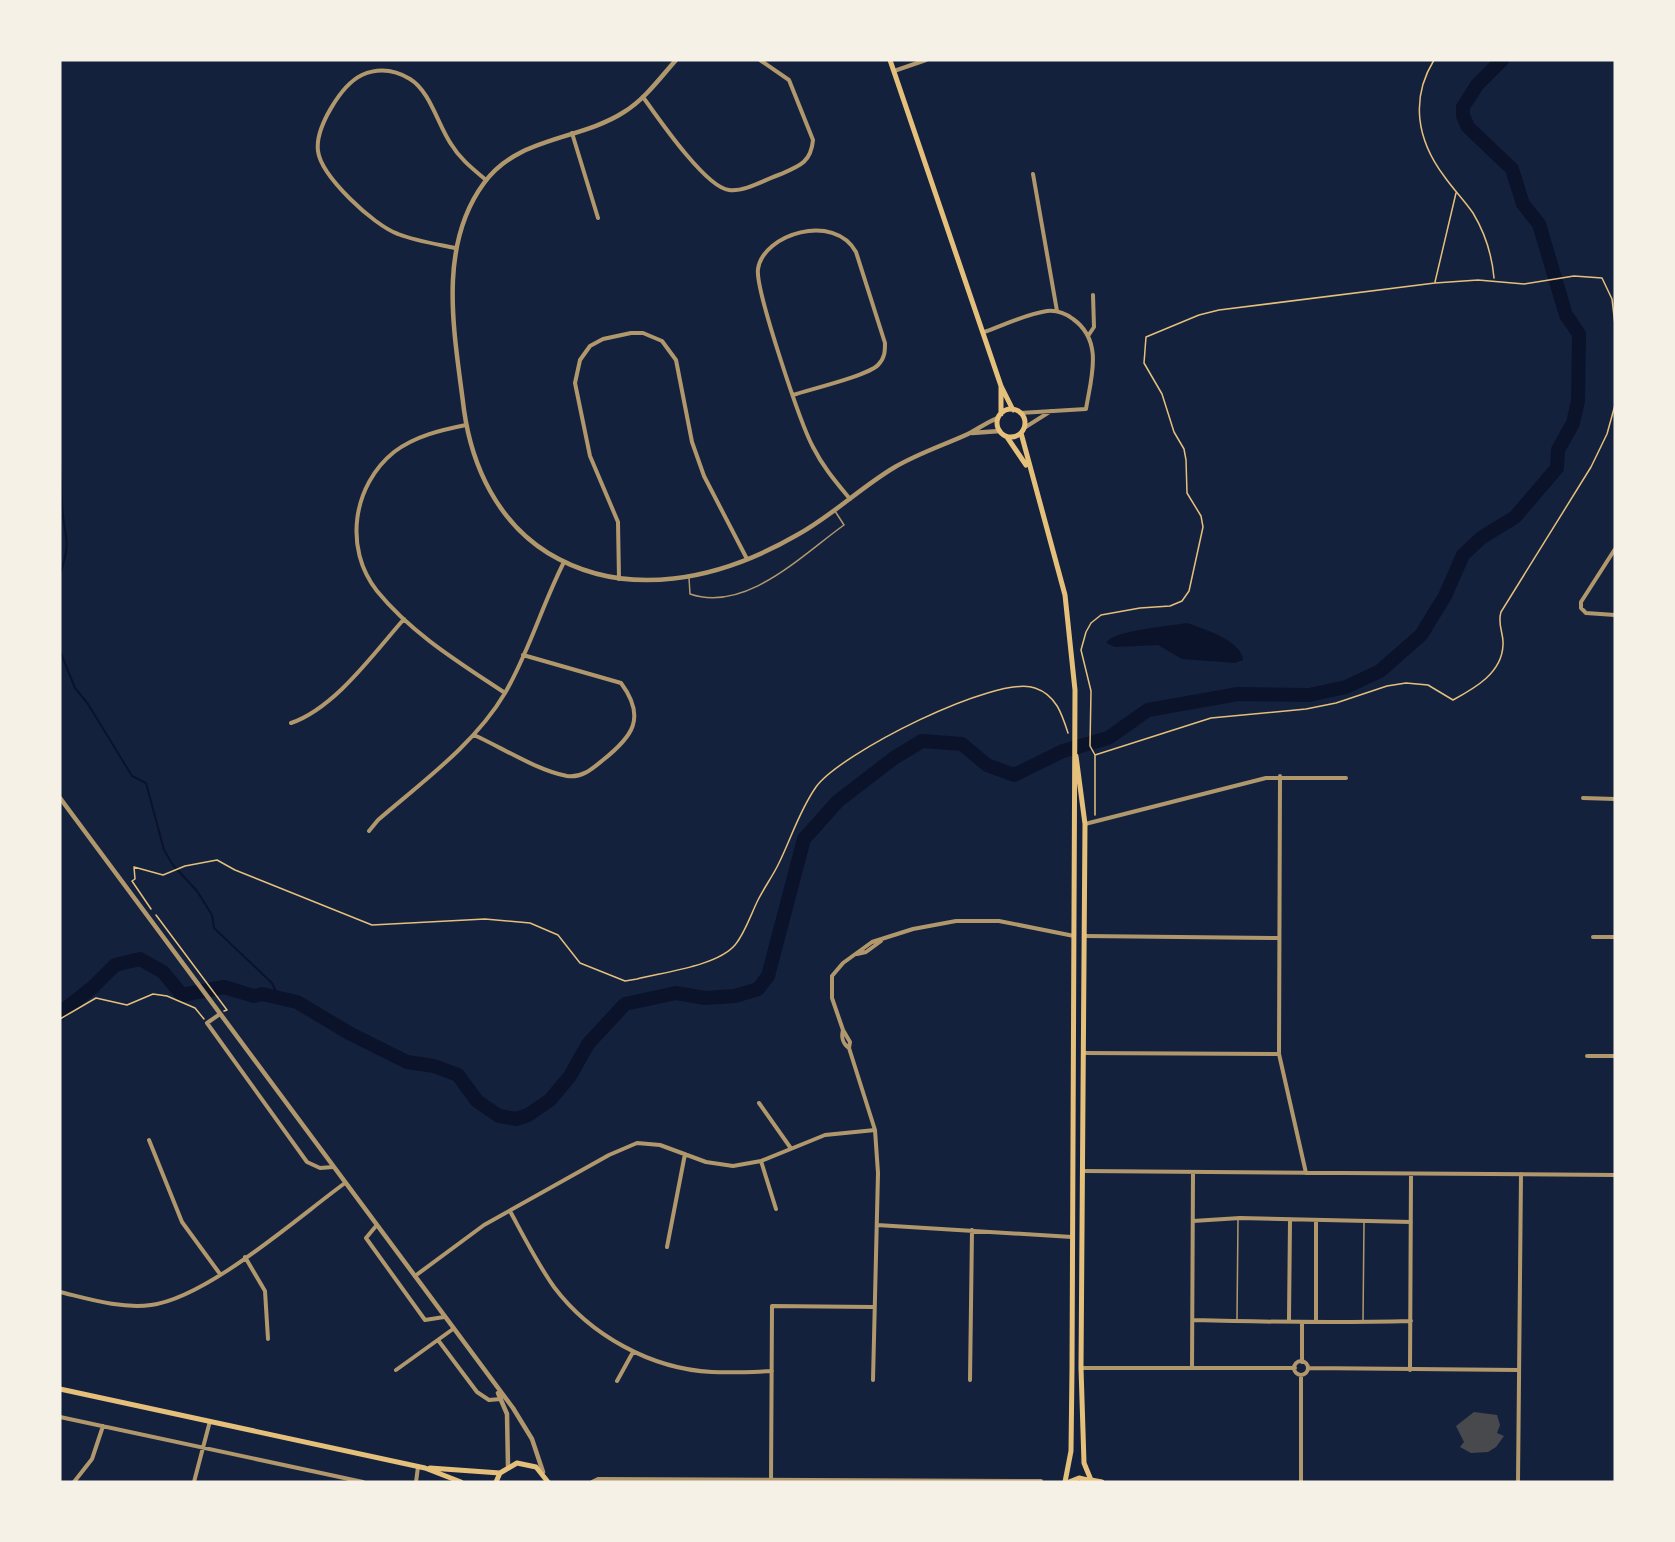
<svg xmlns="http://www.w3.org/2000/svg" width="1675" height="1542" font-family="'PT Sans',sans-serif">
	<rect width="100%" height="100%" fill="#14213d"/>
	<!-- water -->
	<path fill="#0b132b" d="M1187,623C1202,628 1243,641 1243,660L1235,663L1182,659L1158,645L1115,647L1106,643C1113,630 1171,626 1187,623Z"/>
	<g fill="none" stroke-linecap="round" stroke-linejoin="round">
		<!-- stream -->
		<path stroke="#0b132b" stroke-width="2" d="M60,465C62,478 61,490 62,503C63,536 73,538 60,574
			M60,651L75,688L88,704L132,776L146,783L164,850L173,865L197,891L212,915L214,928L272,983L279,998"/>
		<!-- river -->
		<path stroke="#0b132b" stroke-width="14" d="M60,1013L93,987L115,965L140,959L163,972L182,995L224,987L254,996L262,994L297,1002L349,1033L407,1062L434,1066L458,1075L477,1101L499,1116L516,1119L528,1115L550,1100L570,1076L588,1044L625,1004L676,993L705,998L735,996L758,989L768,976L804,839L838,801L894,758L922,741L962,744L987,765L1014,775L1063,751L1108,738L1148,710L1238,694L1309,695L1346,687L1380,671L1421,635L1445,596L1463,555L1481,538L1515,517L1557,468L1558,450L1573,423L1578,401L1579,334L1566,315L1539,224L1523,204L1512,169L1468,127L1463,116V107L1477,85L1502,60"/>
	</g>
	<!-- building -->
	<path fill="#48494c" d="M1474,1412L1497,1415L1500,1425L1497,1433L1504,1436L1496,1447L1488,1452L1471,1453L1460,1447L1464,1442L1456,1426Z"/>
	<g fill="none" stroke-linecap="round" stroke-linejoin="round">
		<!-- path -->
		<path stroke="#e5c07b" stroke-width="1.5" d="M1434,60C1410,99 1417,140 1444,176C1453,189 1464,200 1473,213C1485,233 1492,255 1494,278
			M1435,282L1456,193
			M1095,755L1211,718L1306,709L1336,703L1387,686L1406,683L1428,685L1453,700C1475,688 1502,673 1503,645C1504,633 1497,625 1501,612L1591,467L1607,434L1615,405
			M1095,815V755L1090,746L1091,691L1081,650L1086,632L1091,623L1101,615L1140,608L1170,606L1182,601L1189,591L1203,527L1201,516L1187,493L1186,460L1184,449L1174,432L1162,394L1144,363L1146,337L1199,315L1219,310L1435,283L1478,280L1524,284L1574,276L1602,278L1612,299L1615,325
			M151,909L132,881L135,879L134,867L163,875L185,866L217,860L235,870L372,925L485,919L530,923L558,935L580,963L625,981L637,979C664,972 717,966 735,945C745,933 751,914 758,900C764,888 772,877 778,865C791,839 799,811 816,787C839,754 996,674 1035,688C1056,695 1062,714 1068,733
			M156,915L227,1010L224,1011
			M60,1019L96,998L127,1005L153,994L167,996L195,1008L204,1019"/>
		<!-- service -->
		<path stroke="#b1986c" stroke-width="1.5" d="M689,578L690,594C746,613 802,555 844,525L835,511
			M1237,1320L1238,1219
			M1363,1322L1364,1222"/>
		<!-- minor -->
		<path stroke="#b1986c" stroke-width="4" d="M894,71L926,60
			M643,97C658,118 706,188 729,190C745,192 766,179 781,174C800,166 811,162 813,140L789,80L760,60
			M572,133L598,218
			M1033,174L1057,311
			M455,248C436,244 416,241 398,234C373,225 321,176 318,151C315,128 341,85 362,75C378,68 395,70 410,79C430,91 438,125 451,144C460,159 473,169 486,180
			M984,332C1004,325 1026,314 1047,311C1057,310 1065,313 1073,319C1104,341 1091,378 1086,409L1020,413
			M1088,336L1094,327L1093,295
			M793,395C811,389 867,376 878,365C885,358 885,351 885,343L856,252C834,212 763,234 758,269C755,289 801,425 813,447C823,467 836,482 850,499
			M466,425C441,430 415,436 394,452C353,485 343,548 377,591C412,634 460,663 505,693
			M1024,428L1051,411
			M1615,549L1581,602V608L1586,613L1615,615
			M619,579L618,522L590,456L575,383L580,360L590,346L603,339L631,333H643L662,341L676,360L692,442L704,476L747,559
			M291,723C335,708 374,653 404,619
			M474,735C501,747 538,771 567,776C582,778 592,769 603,760C632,737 647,718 621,683L523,655
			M1280,776L1279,1054L1306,1173
			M1583,798L1615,799
			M1085,824L1266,778H1346
			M369,831L378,820C422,782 475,744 505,693C529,652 542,605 564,562
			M1085,936L1279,938
			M1593,937H1615
			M857,954L866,952L881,941
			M220,1014L207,1023L307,1162L320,1168L333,1167
			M843,1030L850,1042L849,1048
			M1083,1053L1279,1054
			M1587,1056H1615
			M759,1103L790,1147
			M149,1140L182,1222L220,1274
			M761,1161L776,1209
			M1084,1171L1615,1175
			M510,1211C524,1237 537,1263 554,1287C590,1335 651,1369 712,1372C731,1373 752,1372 772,1371
			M1193,1221L1240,1218L1411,1222
			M877,1225L1072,1237
			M376,1226L366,1238L425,1320L444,1317
			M667,1247L685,1154
			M245,1257L265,1291L268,1339
			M415,1276L484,1225L609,1155L637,1143L660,1145L706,1162L733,1166L761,1161L825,1135L875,1130
			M60,1292C89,1299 121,1309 151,1305C207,1298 297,1218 345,1183
			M1193,1320C1266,1322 1338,1323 1411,1321
			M1289,1320L1290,1221
			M1316,1321V1222
			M438,1340L477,1392L489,1400L501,1399
			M1294 1368a7 7 0 1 1 14 0a7 7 0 1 1-14 0Z
			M1302,1362V1322
			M1081,1368H1295
			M1192,1368L1193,1173
			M1308,1368L1519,1370
			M396,1370L453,1329
			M1410,1370L1411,1174
			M873,1380L878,1173L875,1130L849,1048C843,1044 841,1037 843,1030L832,998V976L843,963L872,942L913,929L956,921H999L1074,936
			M970,1380L972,1230
			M617,1381L633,1352
			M60,1417L363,1482
			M771,1481L772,1306L873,1307
			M74,1482L92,1459L103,1426
			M194,1482L210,1421
			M416,1482L418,1467
			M592,1482L598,1479L1041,1481
			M1301,1482V1375
			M1518,1482L1521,1174"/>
		<!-- tertiary -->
		<path stroke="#b1986c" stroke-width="4.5" d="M676,60C660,78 645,99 624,112C579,141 518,136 484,183C436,248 455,336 464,410C472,467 498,522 548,553C627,601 721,579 797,535C832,516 861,487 895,467C919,453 944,445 968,434C978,429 987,422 998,418
			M972,433L1000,431
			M60,798L513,1408L532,1439L543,1472
			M498,1393L507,1414L508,1466"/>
		<!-- secondary -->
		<path stroke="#e5c07b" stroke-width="5" d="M890,60L1001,386L1013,410
			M997 423a14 14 0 1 1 28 0a14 14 0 1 1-28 0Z
			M1001,414V386
			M1021,433L1065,595L1075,690L1072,1369L1071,1451L1065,1482
			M1007,437L1026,465
			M1076,756L1085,824L1081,1368L1084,1463L1091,1480
			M60,1389L425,1468L461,1482
			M430,1468L500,1473
			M1091,1480L1102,1482
			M496,1482L500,1473L517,1463L536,1467L548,1482
			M1069,1482L1079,1478L1092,1481"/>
	</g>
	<!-- border -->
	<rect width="1675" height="1542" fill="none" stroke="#f6f1e7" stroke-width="123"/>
</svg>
